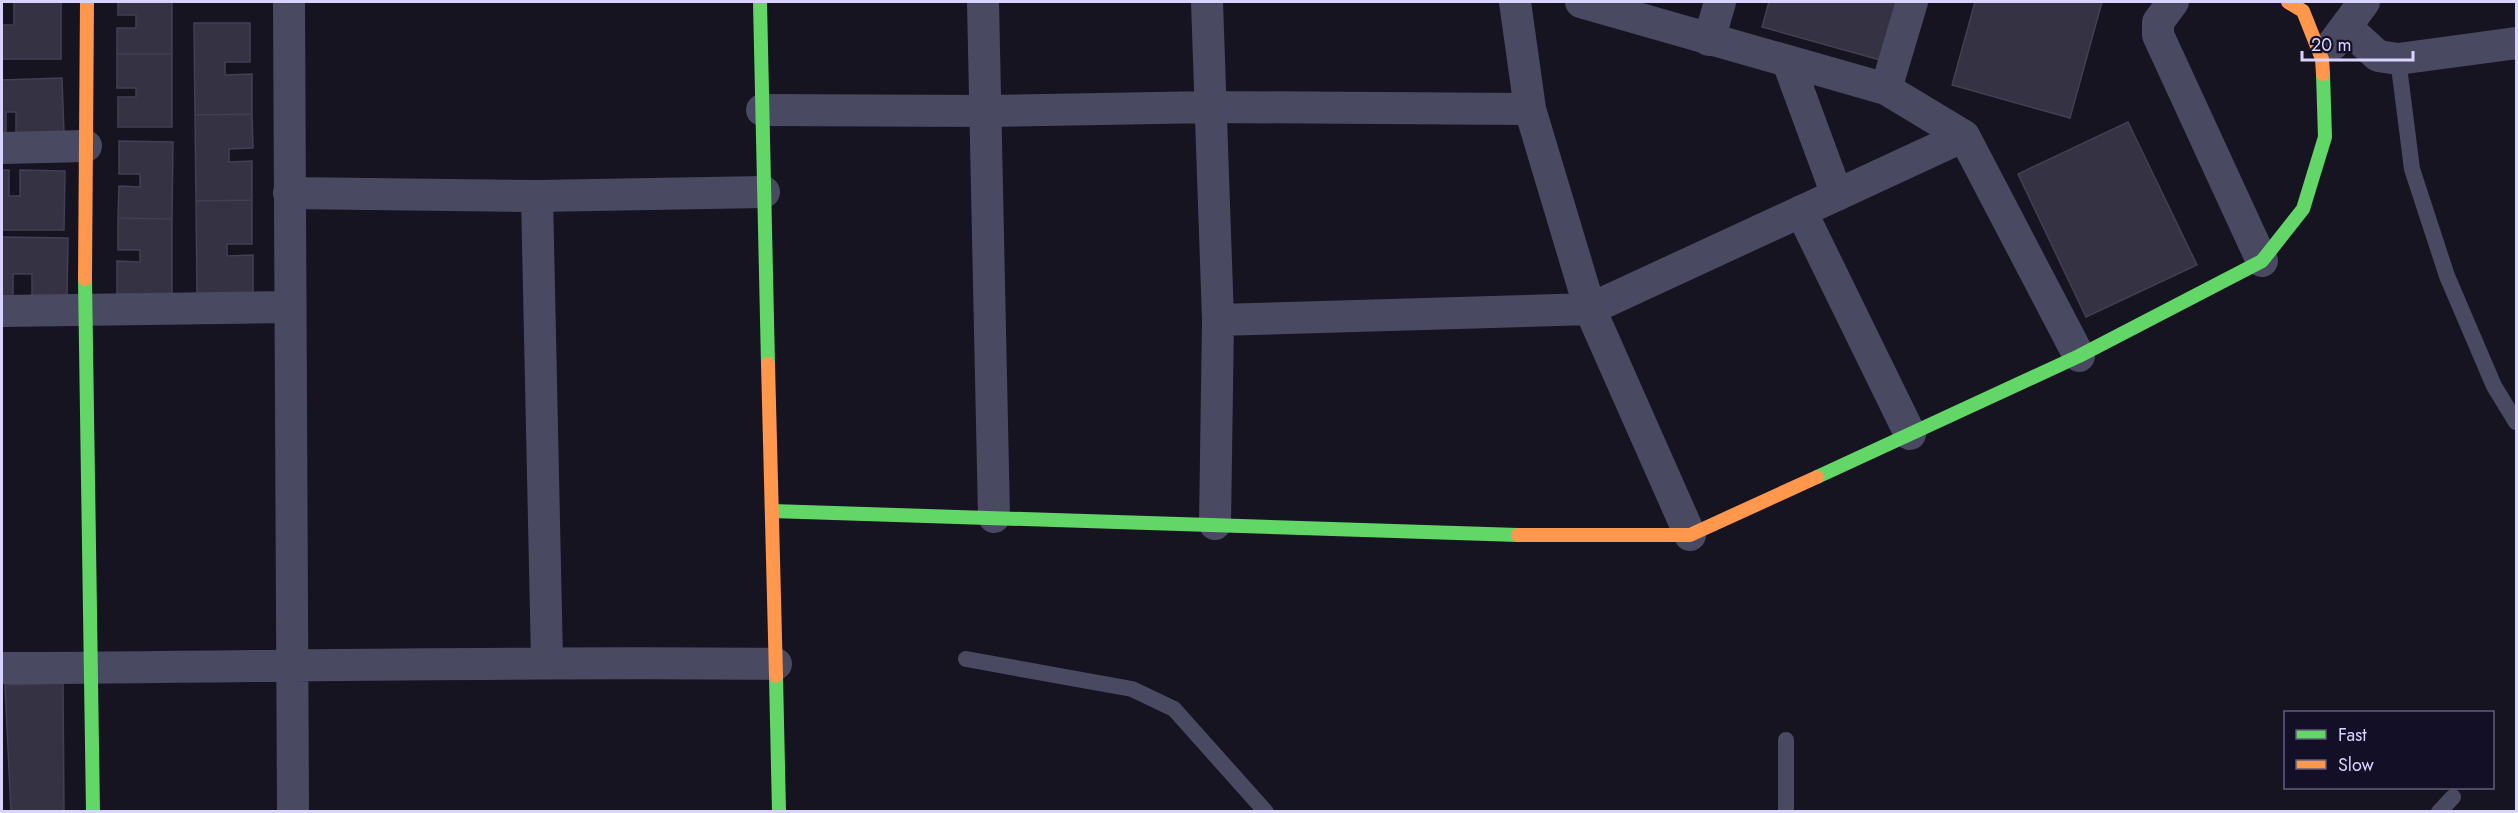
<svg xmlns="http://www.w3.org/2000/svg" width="2518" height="813" font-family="Jost,sans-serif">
	<rect width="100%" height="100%" fill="#161421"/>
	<!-- building -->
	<path fill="#343243" stroke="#433f54" stroke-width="1.5" d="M14,2H61V59H2V25H14Z
		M118,2H172V54H117V28H136V15H118Z
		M1769,2H1897L1880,60L1762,27Z
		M1975,2H2102L2070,118L1952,85Z
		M194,23H250V62H225V75L252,74V114L195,115Z
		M117,54H172V127H118V97H136V88H117Z
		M62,78L64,133L16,134V112H6V135H2V80Z
		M252,114L253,148L229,149V162L252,161V200L196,201L195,115Z
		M2128,122L2197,265L2086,317L2018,174Z
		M119,141L173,142L172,219L118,218L119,186L140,187V174H119Z
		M2,170H9V196H20V170L65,171L64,230H2Z
		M252,200V244H227V256L253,255V294L197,295L196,201Z
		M118,218L172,219V295L117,294V261L140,262V250H118Z
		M2,237L68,238L67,296H32V274H13V298H2Z
		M63,683L64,812H11L5,685Z"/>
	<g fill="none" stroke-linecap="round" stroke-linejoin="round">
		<!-- lane -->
		<path stroke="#4a4962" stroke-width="16" d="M2398,59L2412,169L2447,276L2494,386L2516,422
			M966,659L1132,689L1174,709L1266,812
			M1786,740V812
			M2439,812L2453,797"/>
		<!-- street -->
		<path stroke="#4a4962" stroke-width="32" d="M289,2L293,812
			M983,2L994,517
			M1207,2L1218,320L1215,524
			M1515,2L1530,109L1590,309L1690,535
			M1581,2L1886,89L1964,136L2079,356
			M2173,2L2158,22V35L2262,261
			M2346,27L2378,56L2398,59L2516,43
			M1709,40L1720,2
			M2333,44L2364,2
			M1788,62L1837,195
			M1886,89L1912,2
			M762,110L985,111L1212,107L1530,109
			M2,148L86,146
			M289,193L537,196L764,192
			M537,196L547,661
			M1801,211L1910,434
			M2,311L289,307
			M1218,320L1590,309L1964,136
			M2,668C260,667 518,661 776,664"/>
		<!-- fast -->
		<path stroke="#63d668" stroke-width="14" d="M760,2L768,364
			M85,279L93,812
			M1817,477L2079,356L2262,261L2303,209L2325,137L2323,74
			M772,511L1518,535
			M776,676L779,812"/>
		<!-- slow -->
		<path stroke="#ff974d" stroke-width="14" d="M2288,2L2303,11L2322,59L2323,74
			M85,279L87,2
			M768,364L776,676
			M1518,535H1690L1817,477"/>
	</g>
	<!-- border -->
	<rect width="2518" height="813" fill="none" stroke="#d9d4ff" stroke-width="6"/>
	<!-- legend -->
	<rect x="2284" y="711" width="210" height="78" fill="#130f26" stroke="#625e7d" stroke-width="1.5"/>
	<rect x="2296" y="730" width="30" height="9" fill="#63d668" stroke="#625e7d" stroke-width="1.5"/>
	<text x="2338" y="741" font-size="18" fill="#d9d4ff">Fast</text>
	<rect x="2296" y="760" width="30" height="9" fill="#ff974d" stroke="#625e7d" stroke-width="1.5"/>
	<text x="2338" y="771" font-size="18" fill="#d9d4ff">Slow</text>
	<!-- scale -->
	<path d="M2302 51v9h111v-9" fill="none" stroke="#d9d4ff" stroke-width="3"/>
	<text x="2311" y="51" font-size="18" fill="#d9d4ff" stroke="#130f26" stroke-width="4.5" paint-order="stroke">20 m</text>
</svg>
